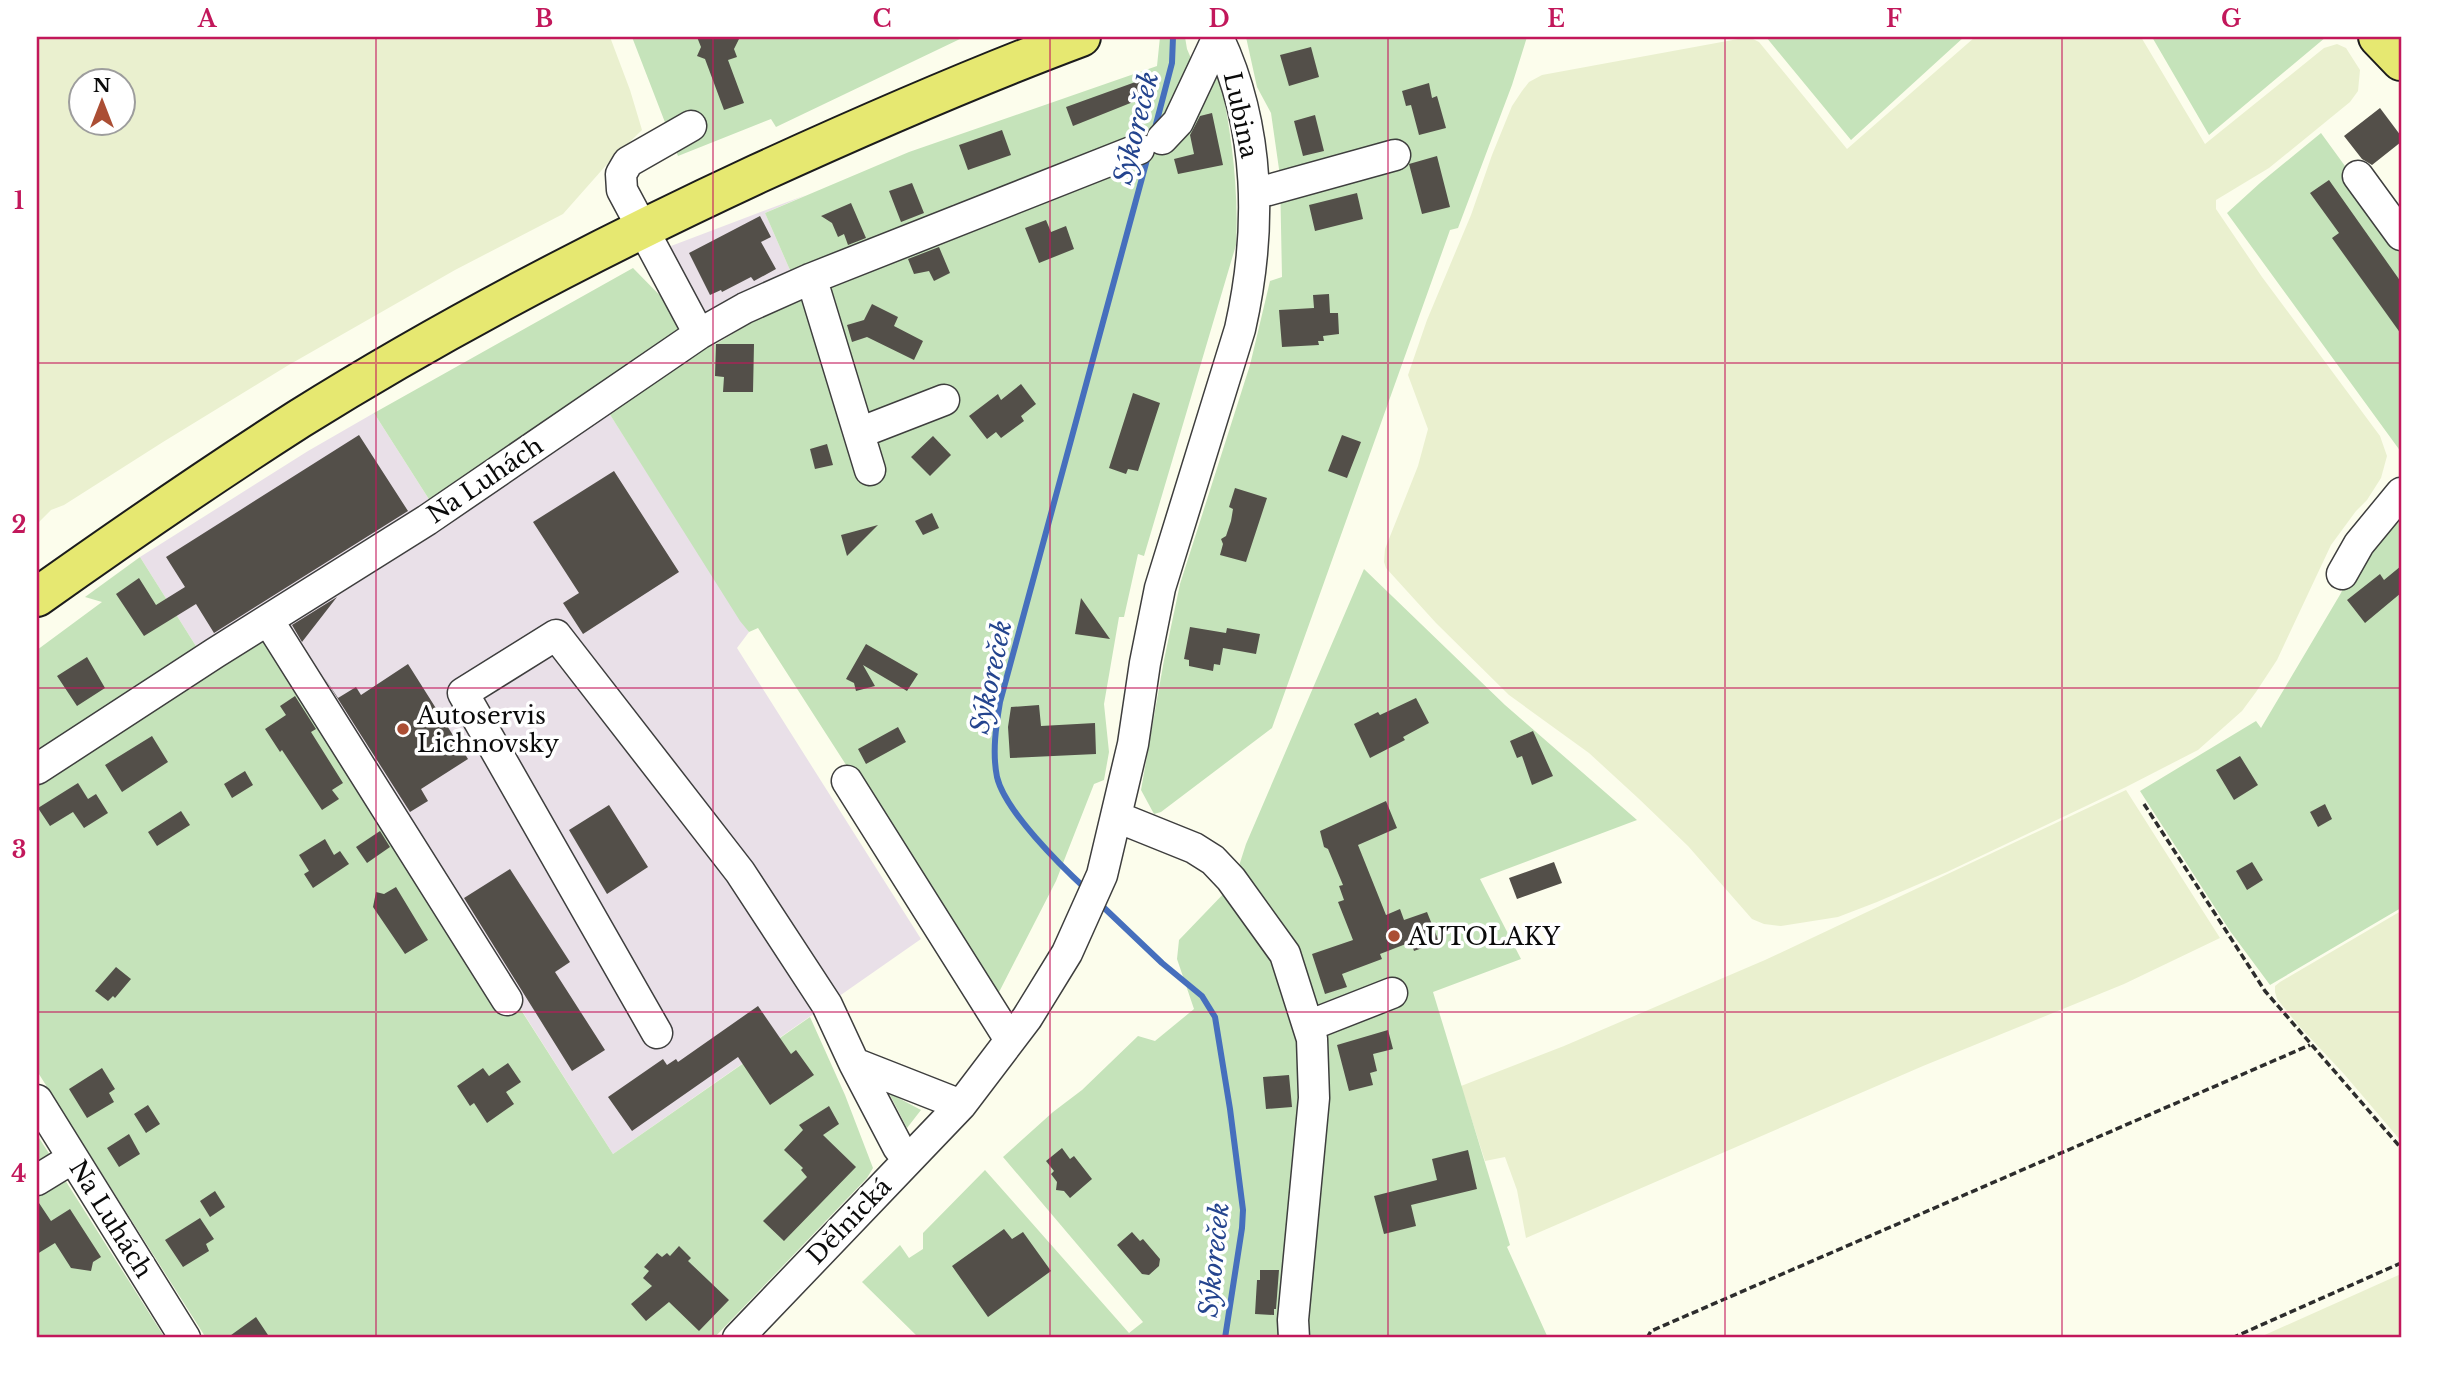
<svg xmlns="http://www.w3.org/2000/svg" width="2438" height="1375" font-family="'Libre Baskerville',serif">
	<rect width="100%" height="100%" fill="#fcfdec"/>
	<!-- industrial -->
	<path fill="#e9e0e8" d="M806,195L765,213L793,277L717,319L707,311L703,314L675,259L671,246Z
		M374,413L432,504L199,651L140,557L308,451Z
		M609,413L749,632L737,648L921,939L613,1154L277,626Z"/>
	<!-- farmland -->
	<path fill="#eaf0cf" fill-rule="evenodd" d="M37,37H610L630,90L642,130L609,162L563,214L455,270L287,366L163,442L64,505L51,510L37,524ZM80,80H122V122H80Z
		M1749,37L1759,42L1847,149L1975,37H2141L2205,144L2324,48L2337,44L2346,48L2360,70L2358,91L2350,102L2269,168L2216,200V209L2262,277L2380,436L2387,456L2381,478L2367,500L2356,511L2331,545L2277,660L2256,692L2242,711L2198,750L2126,787L1947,872L1877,902L1838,917L1781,926L1764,924L1752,919L1688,846L1638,798L1589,753L1509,695L1436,623L1386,568L1384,562L1385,549L1418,466L1428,429L1408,375L1427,320L1471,215L1492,155L1512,106L1522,91L1529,82L1542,75Z
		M2126,790L2220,938L2124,984L1923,1066L1526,1238L1517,1190L1505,1157L1485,1161L1461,1086L1564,1046L1765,960Z
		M2401,911V1141L2344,1074L2299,1026L2277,999L2275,992V986L2280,982Z
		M2401,1274V1338H2258Z"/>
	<!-- green -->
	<path fill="#c5e3ba" d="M632,37H959L960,39L776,127L771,119L678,156Z
		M1160,37H1185L1187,49L1193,63L1177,114L1144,141V133L1143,138L976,203L969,200L952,205L948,213L793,277L765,213L909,152L1157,66Z
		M1246,37H1527L1512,85L1458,228L1450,230L1272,728L1161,812L1154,814L1141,790L1164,660L1180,584L1250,365L1270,281L1282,277L1280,176L1271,113L1257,87Z
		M1766,37H1964L1851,140Z
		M2152,37H2326L2209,135Z
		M1219,73C1231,131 1239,186 1236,245L1144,556L1138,554L1124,617H1119L1104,704L1109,752L1104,780L1094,784L1056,881L996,998L758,628L749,632L740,621L609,413L708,347L716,344L768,312L1134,166L1213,74Z
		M2321,133L2401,243V452L2227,213L2260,183Z
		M633,268L682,318V341L432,504L374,413Z
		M2401,505V908L2270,985L2230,931L2140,791L2256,721L2261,728L2341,593L2348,576Z
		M140,557L199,651L37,756V650L102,602L85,597Z
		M1364,569L1505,705L1637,820L1480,879L1521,959L1433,992L1510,1245L1507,1247L1548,1338H1303L1313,1221L1318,1217L1321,1187L1322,1067L1238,869L1246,844Z
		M266,634L514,999L613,1154L810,1017L845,1095L873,1168L867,1178L714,1338H206L37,1071V783Z
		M1229,888L1269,941L1299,1018L1304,1111L1286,1338H919L862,1282L900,1245L909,1258L923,1249V1233L985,1170L1129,1333L1143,1322L1003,1157L1053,1112L1082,1090L1138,1036L1155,1041L1194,1009L1177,959L1179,940Z
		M889,1093L921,1110L907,1128Z
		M37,1135L52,1158L37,1168Z
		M65,1180L165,1338H37V1196Z"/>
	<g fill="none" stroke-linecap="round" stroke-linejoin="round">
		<!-- stream -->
		<path stroke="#466fbd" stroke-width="6" d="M1155,128L1172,63L1173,37
			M1087,890C1061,866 1005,811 997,777C992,752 996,726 1000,702L1148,156
			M1099,903L1162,963L1202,996L1215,1017L1230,1109L1243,1210L1242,1228L1225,1338"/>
	</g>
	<!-- building -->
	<path fill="#534f49" d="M697,37H740L734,49L737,57L728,60L744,103L724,110L705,59L697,56L701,47Z
		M1311,47L1319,77L1289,86L1280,55Z
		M1141,80L1148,96L1073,126L1066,107Z
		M1429,83L1432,98L1437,96L1446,128L1419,135L1411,105L1406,106L1402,91Z
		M2380,108L2401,136V142L2372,165L2362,159L2344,136Z
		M1212,113L1223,165L1178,174L1174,159L1194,154L1190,135L1200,116Z
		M1315,115L1324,151L1303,156L1294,121Z
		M1002,130L1011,155L968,170L959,145Z
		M1437,156L1450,207L1422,214L1409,164Z
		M2329,180L2401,282V334L2332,238L2339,233L2310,193Z
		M912,183L924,213L901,222L889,191Z
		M1357,193L1363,219L1315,231L1309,205Z
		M851,203L866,238L848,245L844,234L838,237L832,223L821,216Z
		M760,216L771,237L761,242L776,269L754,281L751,277L722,292L721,290L710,295L689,253Z
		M1046,220L1051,232L1066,226L1074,249L1039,263L1025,228Z
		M939,247L950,273L934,281L929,271L914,274L908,259Z
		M1329,294L1330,313H1338L1339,334L1323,336L1324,341H1318L1319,345L1282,347L1279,310L1314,308L1313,295Z
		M872,304L898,317L894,326L923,341L914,360L867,337L852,342L847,325L864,320Z
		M716,344H754L753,392H723L724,377L715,376Z
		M1021,384L1036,404L1021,416L1024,421L1001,438L996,432L987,439L969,416L998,394L1001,400Z
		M1133,393L1160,403L1138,471L1128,469L1126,474L1109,468Z
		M359,435L408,511L214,633L196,604L144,636L116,594L139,578L156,605L185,587L166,557Z
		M1342,435L1361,442L1347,478L1328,471Z
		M933,436L951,455L930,476L911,457Z
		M827,444L833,465L815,469L810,449Z
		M614,471L679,572L583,634L563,603L579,593L533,522Z
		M1235,488L1267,498L1246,562L1220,555L1223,544L1221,539L1226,536L1231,521L1233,509L1229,507Z
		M932,513L939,528L923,535L915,521Z
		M878,525L847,556L841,535Z
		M2401,566V593L2365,623L2347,600L2380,574L2384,580Z
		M337,597L302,642L292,625Z
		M1081,598L1110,639L1075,634Z
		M1190,627L1226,633L1227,628L1260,634L1256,654L1223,648L1220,665L1214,664L1213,671L1189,666V660L1184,659Z
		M866,644L918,674L907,691L863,665L875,686L856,691L854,683L846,679Z
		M87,657L105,688L77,706L57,676Z
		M408,664L468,759L421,789L428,801L410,812L324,677L338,698L356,687L361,695Z
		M295,696L316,729L311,732L343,783L332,790L339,799L322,810L282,750L280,752L265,729L286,715L280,706Z
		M1416,698L1429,723L1403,737L1405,740L1370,758L1354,724L1378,712L1380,715Z
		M1039,705L1041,726L1095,723L1096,754L1010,758L1008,727L1011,707Z
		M898,727L906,742L866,764L858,749Z
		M1533,731L1553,776L1532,785L1522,756L1517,758L1510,741Z
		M152,736L168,762L122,792L105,765Z
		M2240,756L2258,785L2234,800L2216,770Z
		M245,771L253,785L232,798L224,784Z
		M78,783L88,799L96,794L108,813L84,828L73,812L50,826L38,808Z
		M1386,801L1397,828L1358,845L1386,915L1400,909L1404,920L1427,912L1439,942L1414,951L1411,942L1380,954L1382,959L1342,974L1347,987L1325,994L1312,954L1353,940L1338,902L1344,900L1339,886L1343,885L1328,849L1324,847L1320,831Z
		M2325,804L2332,819L2318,827L2310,812Z
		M609,805L648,867L607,894L569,830Z
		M181,811L190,825L157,846L148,832Z
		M380,831L390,847L367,863L356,847Z
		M325,839L334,855L340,851L349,864L313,888L304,874L309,871L299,855Z
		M1554,862L1562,883L1517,899L1509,878Z
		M2252,862L2263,880L2247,890L2236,871Z
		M510,869L570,962L555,972L605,1050L572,1071L464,898Z
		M396,887L428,940L405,954L373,907L376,892L384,894Z
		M116,967L131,979L115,998L113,996L108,1001L95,991Z
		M758,1006L791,1054L796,1050L814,1075L770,1105L738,1057L632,1131L608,1097L663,1059L667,1065L676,1059L678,1062Z
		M1388,1030L1393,1049L1373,1054L1377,1071L1370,1073L1373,1085L1349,1091L1337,1045Z
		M508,1063L521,1082L506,1092L514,1104L487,1123L474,1103L470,1106L457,1086L483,1068L489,1076Z
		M102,1068L115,1089L109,1093L114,1102L87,1118L69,1089Z
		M1289,1075L1292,1107L1266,1109L1263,1077Z
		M148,1105L160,1124L146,1133L134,1114Z
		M829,1106L839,1124L823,1135L856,1167L784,1241L763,1221L807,1177L801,1170L803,1168L784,1150L803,1130L799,1125Z
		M129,1134L140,1154L119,1167L107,1148Z
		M1062,1148L1070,1159L1074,1156L1092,1179L1070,1198L1064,1191L1056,1190L1057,1182L1051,1174L1054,1171L1046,1161Z
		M1468,1150L1477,1189L1411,1205L1416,1226L1384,1234L1374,1196L1437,1180L1432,1159Z
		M215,1191L225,1207L210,1217L200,1201Z
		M37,1200L51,1221L70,1209L101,1257L93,1262L91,1271L71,1268L55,1243L37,1254Z
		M200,1218L214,1239L206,1244L209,1251L183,1267L165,1240Z
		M1004,1229L1012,1239L1023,1232L1051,1271L988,1317L952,1266Z
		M1132,1232L1140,1241L1143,1239L1160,1259L1159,1266L1149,1275L1142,1274L1117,1245Z
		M679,1246L691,1258L688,1261L729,1300L699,1331L669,1302L646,1321L631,1304L652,1286L643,1278L649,1271L644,1267L657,1253L662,1257L667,1253L670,1256Z
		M1260,1270H1279L1276,1309H1274V1315L1255,1314L1257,1280H1260Z
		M256,1317L270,1338H227Z"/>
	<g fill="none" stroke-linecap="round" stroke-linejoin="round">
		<!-- minor casing -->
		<g stroke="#3e3e3e" stroke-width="33">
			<path id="minor" d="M691,126L628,162L621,174L622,190L699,334
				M1162,139L1178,122L1218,37
				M2358,176L2401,235
				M1254,194L1395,155
				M810,279L816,293L870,470
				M859,433L944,400
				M2342,574L2359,544L2401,493
				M268,620L507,1000
				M37,769L215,653L427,520L699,334L745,308L810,279L1139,149
				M847,781L1010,1040
				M1117,817L1194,848L1213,860L1231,879L1285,954L1312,1039L1314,1098L1293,1320L1294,1338
				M1308,1026L1392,993
				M657,1033L463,693L556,635L740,872L827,1005L854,1063L898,1147L907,1159
				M854,1063L961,1105
				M37,1100L185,1338
				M37,1180L73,1158
				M738,1338L961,1105L1027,1018L1067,953L1102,875L1133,744L1145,663L1160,588L1240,329C1262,231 1261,128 1218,37"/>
		</g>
		<!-- major casing -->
		<g stroke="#1c1c1c" stroke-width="42">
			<path id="major" d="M2378,37L2401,61
				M37,597C123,536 210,476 299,419C446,327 600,247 757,174C864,125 971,78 1081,37"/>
		</g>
		<!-- path -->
		<path stroke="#2d2d2d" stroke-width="3.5" stroke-dasharray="7 3.5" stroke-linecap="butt" d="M2144,804L2265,991L2401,1148
			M1647,1338L1651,1331L2310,1045
			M2232,1338L2401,1263"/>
		<!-- minor -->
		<use href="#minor" stroke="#fff" stroke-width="30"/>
		<!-- major -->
		<use href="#major" stroke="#e6e871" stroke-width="38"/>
	</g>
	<!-- grid -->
	<path fill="none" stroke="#c2185b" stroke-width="2" stroke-opacity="0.55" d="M376,37V1338M713,37V1338M1050,37V1338M1388,37V1338M1725,37V1338M2062,37V1338M37,363H2401M37,688H2401M37,1012H2401"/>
	<!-- markers -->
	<g fill="#ab4e34" stroke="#fff" stroke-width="2.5">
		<circle cx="403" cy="729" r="7"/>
		<circle cx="1394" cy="936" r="7"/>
	</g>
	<g text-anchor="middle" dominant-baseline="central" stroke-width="7" stroke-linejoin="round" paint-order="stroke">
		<!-- street labels -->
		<g font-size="24" fill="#0b0b0b" stroke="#fff">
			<text transform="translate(1241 115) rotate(78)">Lubina</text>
			<text transform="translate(485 480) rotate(-34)">Na Luhách</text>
			<text transform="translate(111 1219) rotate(58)">Na Luhách</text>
			<text transform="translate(849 1221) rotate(-46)">Dělnická</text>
		</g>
		<!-- poi labels -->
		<g font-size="24" fill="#0b0b0b" stroke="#fff" text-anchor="start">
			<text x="417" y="715">Autoservis<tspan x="417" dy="28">Lichnovsky</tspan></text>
			<text x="1408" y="936">AUTOLAKY</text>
		</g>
		<!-- water labels -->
		<g font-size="26" font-style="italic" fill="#24448e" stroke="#fff">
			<text transform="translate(1136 128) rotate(-76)">Sýkoreček</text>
			<text transform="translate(991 677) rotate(-78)">Sýkoreček</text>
			<text transform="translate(1214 1260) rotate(-84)">Sýkoreček</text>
		</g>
	</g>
	<!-- border -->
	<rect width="2438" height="1375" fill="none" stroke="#ffffff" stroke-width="77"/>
	<!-- north arrow -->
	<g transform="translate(102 102)"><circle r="33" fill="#ffffff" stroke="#9d9d9d" stroke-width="2"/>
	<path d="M0-5L12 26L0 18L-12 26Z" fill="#ab4e34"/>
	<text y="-10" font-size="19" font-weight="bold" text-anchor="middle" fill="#0b0b0b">N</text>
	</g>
	<rect x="38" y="38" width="2362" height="1298" fill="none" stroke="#c2185b" stroke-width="2.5"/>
	<g font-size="23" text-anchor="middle" font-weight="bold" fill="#c2185b">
		<text x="207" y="27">A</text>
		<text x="544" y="27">B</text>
		<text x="882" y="27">C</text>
		<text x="1219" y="27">D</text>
		<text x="1556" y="27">E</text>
		<text x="1894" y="27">F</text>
		<text x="2231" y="27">G</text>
		<text x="19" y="209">1</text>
		<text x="19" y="533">2</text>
		<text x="19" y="858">3</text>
		<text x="19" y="1182">4</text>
	</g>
</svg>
